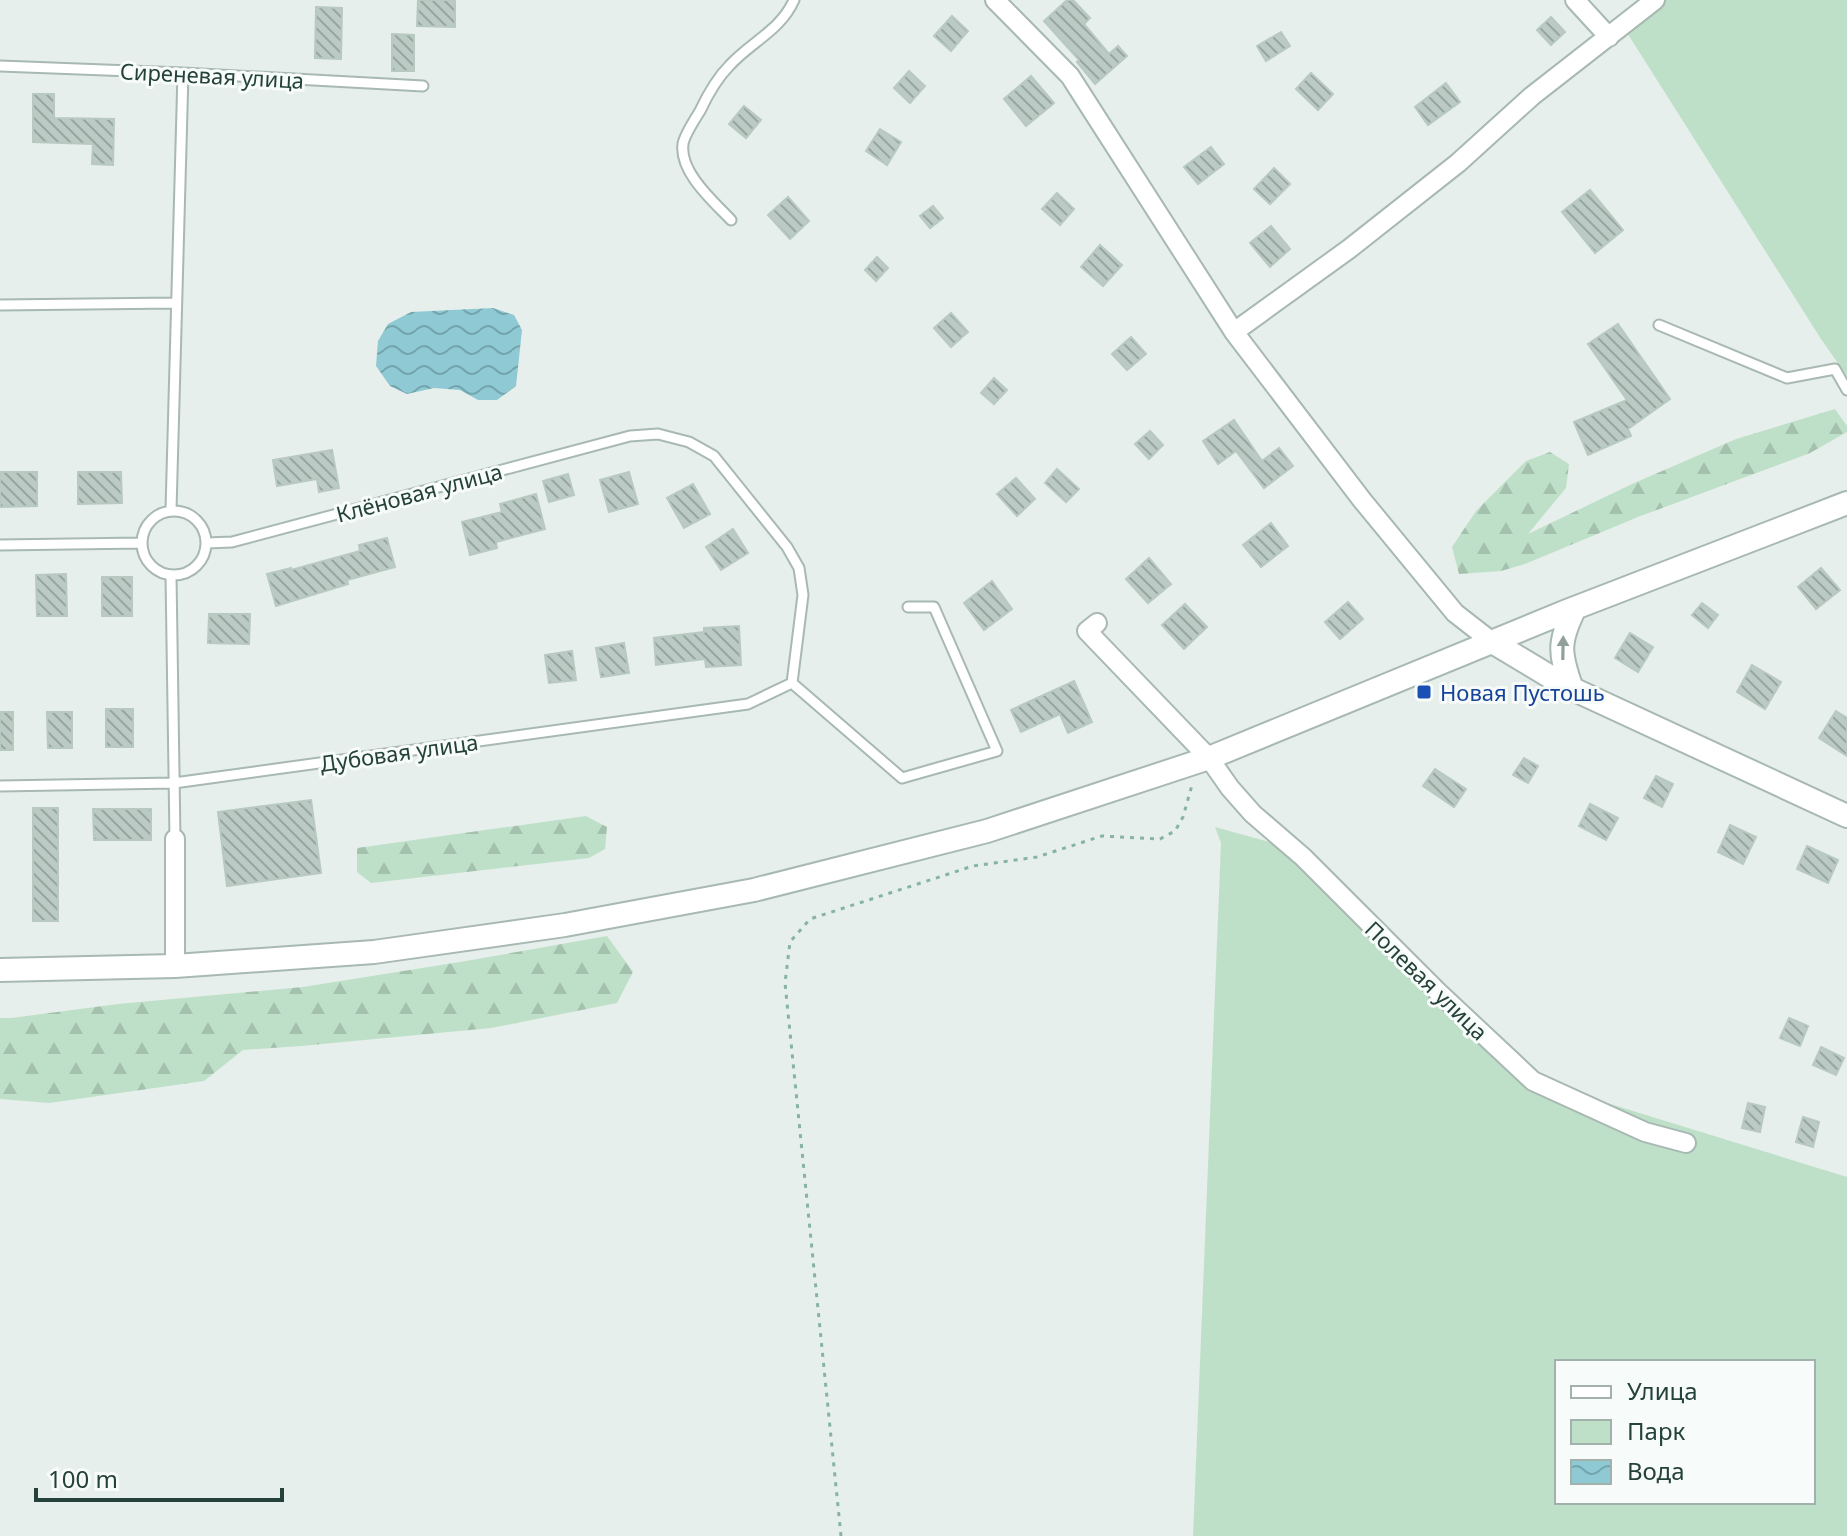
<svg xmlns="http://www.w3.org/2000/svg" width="1847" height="1536" font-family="'Noto Sans',sans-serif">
	<defs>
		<pattern id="forest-firs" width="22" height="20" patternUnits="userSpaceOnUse" patternTransform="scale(2)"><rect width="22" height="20" fill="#bfe0c8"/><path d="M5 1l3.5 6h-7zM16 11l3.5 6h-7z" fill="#a4c1ad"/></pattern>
		<pattern id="water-waves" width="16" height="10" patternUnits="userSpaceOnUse" patternTransform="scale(2)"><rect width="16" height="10" fill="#8ec9d4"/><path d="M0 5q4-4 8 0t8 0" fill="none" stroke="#74a5ad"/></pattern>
		<pattern id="building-back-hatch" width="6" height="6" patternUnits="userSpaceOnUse" patternTransform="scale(2)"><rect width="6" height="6" fill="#bbcac4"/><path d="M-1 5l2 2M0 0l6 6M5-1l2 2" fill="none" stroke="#98a6a0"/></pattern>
	</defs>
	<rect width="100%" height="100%" fill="#e6efeb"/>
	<!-- green -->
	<path fill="#bfe0c8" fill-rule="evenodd" d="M1662,0H1847V376L1821,339L1624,28Z
		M1215,827L1280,845L1542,1083L1847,1177V1536H1193L1221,843ZM1557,1362H1813V1502H1557Z"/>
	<!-- forest -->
	<path fill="url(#forest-firs)" d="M1835,409L1847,426V432L1810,453L1638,517L1525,564L1501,571L1459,574L1452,547L1476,511L1526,461L1550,452L1569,464L1566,488L1528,534L1632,484L1736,439Z
		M586,816L607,827L605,849L589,858L371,883L357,872V848Z
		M607,936L633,972L617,1003L491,1028L301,1046L243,1050L204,1081L49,1103L0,1099V1018H11L118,1004L303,987L466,961Z"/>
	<!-- water -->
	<path fill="url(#water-waves)" d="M493,308L514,315L522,330L516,386L497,400H478L460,390L434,388L407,394L390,386L376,366L378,341L388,324L411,312Z"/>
	<!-- building -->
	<path fill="url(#building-back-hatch)" stroke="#b8c9c2" stroke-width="2" d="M418,0H455V27L417,26Z
		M1067,0H1073L1090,18L1084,24L1109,54L1118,46L1127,56L1095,84L1077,62L1079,60L1044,21Z
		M316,7L342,8L341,59L315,58Z
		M952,16L968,31L951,51L934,36Z
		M1551,17L1565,32L1551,45L1537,30Z
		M1281,32L1290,46L1266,61L1257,46Z
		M392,34L414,35V71H392Z
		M909,71L925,86L910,103L894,88Z
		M1311,73L1333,94L1318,110L1296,89Z
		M1031,76L1054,103L1026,126L1004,99Z
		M1446,83L1460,102L1428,125L1415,107Z
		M33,94H54V118L114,119L113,165L92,164L93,144L33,142Z
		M744,106L761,120L746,138L729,124Z
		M880,129L901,142L887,165L866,151Z
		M1211,147L1224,164L1198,184L1184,167Z
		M1274,168L1290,184L1270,204L1254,189Z
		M1590,190L1623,230L1595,253L1562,212Z
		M1057,193L1074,209L1060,225L1042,209Z
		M788,197L809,221L790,239L768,215Z
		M933,206L943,218L930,228L920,216Z
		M1271,226L1290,249L1270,267L1250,243Z
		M1100,245L1122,265L1103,286L1081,267Z
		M877,257L888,268L876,281L865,270Z
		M951,313L968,332L951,347L934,328Z
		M1618,324L1670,399L1628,429L1631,436L1588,455L1574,422L1627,400L1588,344Z
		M1131,337L1146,354L1127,370L1112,354Z
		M994,378L1007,390L994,404L981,393Z
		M1234,420L1262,461L1279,448L1293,466L1264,488L1236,451L1218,464L1203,441Z
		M1150,431L1163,445L1149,459L1135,444Z
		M332,450L339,488L319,492L317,479L277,486L273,460Z
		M1057,469L1079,489L1066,502L1045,483Z
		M0,472H37V506L0,507Z
		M78,472H121L122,503L78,504Z
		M629,472L638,504L609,512L600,480Z
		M568,474L574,495L549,502L543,481Z
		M1016,478L1035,499L1017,516L997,494Z
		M693,484L710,514L684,528L667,498Z
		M536,494L545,529L496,542L497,548L470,555L462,522L502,512L500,504Z
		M1271,523L1288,546L1261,567L1243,545Z
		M733,529L748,553L721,570L706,547Z
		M387,538L395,567L347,580L348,584L276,606L267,574L291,568V570L360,551L359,545Z
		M1149,558L1171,584L1148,603L1126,579Z
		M1821,568L1840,590L1816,609L1798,587Z
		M66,574L67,616H37L36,575Z
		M102,577H132V616H102Z
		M992,581L1012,609L984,630L964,603Z
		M1348,602L1363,619L1340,639L1325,622Z
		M1702,603L1718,615L1708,628L1692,615Z
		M1185,604L1207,627L1184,649L1162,625Z
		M209,614H250L249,644L208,643Z
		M739,626L741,665L706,667L705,659L656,665L654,638L704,632V628Z
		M1630,633L1653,647L1638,672L1615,658Z
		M624,643L629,673L601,677L596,648Z
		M572,651L576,680L549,683L545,655Z
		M1752,665L1781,682L1765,709L1737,692Z
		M1074,681L1092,722L1068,733L1060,714L1021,732L1011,710Z
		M106,709H133V747H106Z
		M1836,711L1847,718V756L1819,738Z
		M0,712H13V750H0Z
		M47,712H72V748H48Z
		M1524,758L1538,766L1528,783L1513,775Z
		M1435,769L1466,789L1454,807L1423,786Z
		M1656,776L1673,784L1662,807L1644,798Z
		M311,800L321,873L227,886L218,812Z
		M1590,804L1618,818L1606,840L1579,826Z
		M33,808H58V921H33Z
		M93,809H151V840H94Z
		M1730,825L1756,837L1743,864L1718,852Z
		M1807,846L1838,860L1828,883L1797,869Z
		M1789,1018L1808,1026L1800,1046L1780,1038Z
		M1821,1047L1844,1058L1836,1075L1813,1065Z
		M1748,1103L1765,1107L1760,1132L1742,1128Z
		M1803,1117L1819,1122L1813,1147L1796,1142Z"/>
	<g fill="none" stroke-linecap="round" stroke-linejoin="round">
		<!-- service casing -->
		<g stroke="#a8b8b2" stroke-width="13">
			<path id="service" d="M0,66L183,73L423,86
				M731,220C714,202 679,172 683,144C684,136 695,119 700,111C707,96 718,77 730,65C751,42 781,30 794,0
				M0,305L175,303
				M1659,325L1787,378L1835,369L1847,390
				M171,510L183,73
				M142 543a32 32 0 1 1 64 0a32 32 0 1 1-64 0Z
				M207,543L232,542L630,436L658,434L689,442L714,456L787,547L799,568L803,595L792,683L902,778L997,751L934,607H908
				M0,545L141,543
				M171,575L175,839
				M0,786L174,783L748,704L792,683"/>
		</g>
		<!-- minor casing -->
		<g stroke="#a8b8b2" stroke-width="22">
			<path id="minor" d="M995,0L1070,76L1234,332L1362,500L1455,613L1491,641
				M1575,0L1609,37
				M1234,332L1349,249L1458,163L1532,96L1655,0
				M1097,623L1087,631L1209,758L1230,788L1253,814L1303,857L1438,992L1533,1081L1645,1132L1686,1143
				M175,839V966"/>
		</g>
		<!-- tertiary casing -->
		<g stroke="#a8b8b2" stroke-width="26">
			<path id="tertiary" d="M1491,641L1564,685L1847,816
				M1572,689C1559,653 1558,642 1575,608
				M0,970L175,966L374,952L565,925L754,890L987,831L1209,758L1567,611L1847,503"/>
		</g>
		<!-- path -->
		<path stroke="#86b3a5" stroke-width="3" stroke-dasharray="4 6" stroke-linecap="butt" d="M841,1536L785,983L790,942L810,919L973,866L1037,857L1102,836L1160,839L1175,831L1183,817L1192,785"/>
		<!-- service -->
		<use href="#service" stroke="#fff" stroke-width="9"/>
		<!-- minor -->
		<use href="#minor" stroke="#fff" stroke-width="18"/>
		<!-- tertiary -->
		<use href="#tertiary" stroke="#fff" stroke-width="22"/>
	</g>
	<!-- one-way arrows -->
	<defs><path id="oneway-solid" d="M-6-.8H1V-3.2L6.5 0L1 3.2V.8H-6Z" transform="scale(2)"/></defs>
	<use fill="#92a09c" href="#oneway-solid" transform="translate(1563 648) rotate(-89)"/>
	<!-- markers -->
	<rect fill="#1a4fb4" stroke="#f7fbf9" stroke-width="3" x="1416" y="684" width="16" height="16" rx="4"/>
	<g text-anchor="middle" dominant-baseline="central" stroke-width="6" stroke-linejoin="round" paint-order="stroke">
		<!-- street labels -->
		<g font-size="22" fill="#24423a" stroke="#f7fbf9">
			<text transform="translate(212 75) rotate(3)">Сиреневая улица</text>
			<text transform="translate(419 492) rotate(-15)">Клёновая улица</text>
			<text transform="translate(399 752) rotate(-8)">Дубовая улица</text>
			<text transform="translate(1427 980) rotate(44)">Полевая улица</text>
		</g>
		<!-- transit labels -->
		<g font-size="22" fill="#164399" stroke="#f7fbf9" text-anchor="start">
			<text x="1440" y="692">Новая Пустошь</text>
		</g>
	</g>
	<!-- legend -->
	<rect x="1555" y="1360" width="260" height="144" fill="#f7fbf9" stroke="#a3b1ad" stroke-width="2"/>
	<rect x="1571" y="1386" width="40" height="12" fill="#ffffff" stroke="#a3b1ad" stroke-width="2"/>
	<text x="1627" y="1400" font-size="24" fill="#24423a">Улица</text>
	<rect x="1571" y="1420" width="40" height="24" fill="#bfe0c8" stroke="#a3b1ad" stroke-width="2"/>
	<text x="1627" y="1440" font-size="24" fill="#24423a">Парк</text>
	<rect x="1571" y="1460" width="40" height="24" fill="url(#water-waves)" stroke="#a3b1ad" stroke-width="2"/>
	<text x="1627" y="1480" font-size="24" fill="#24423a">Вода</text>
	<!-- scale -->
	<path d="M36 1488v12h246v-12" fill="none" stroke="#24423a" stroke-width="4"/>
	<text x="48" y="1488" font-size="24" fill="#24423a" stroke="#f7fbf9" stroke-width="6" paint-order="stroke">100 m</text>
</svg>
